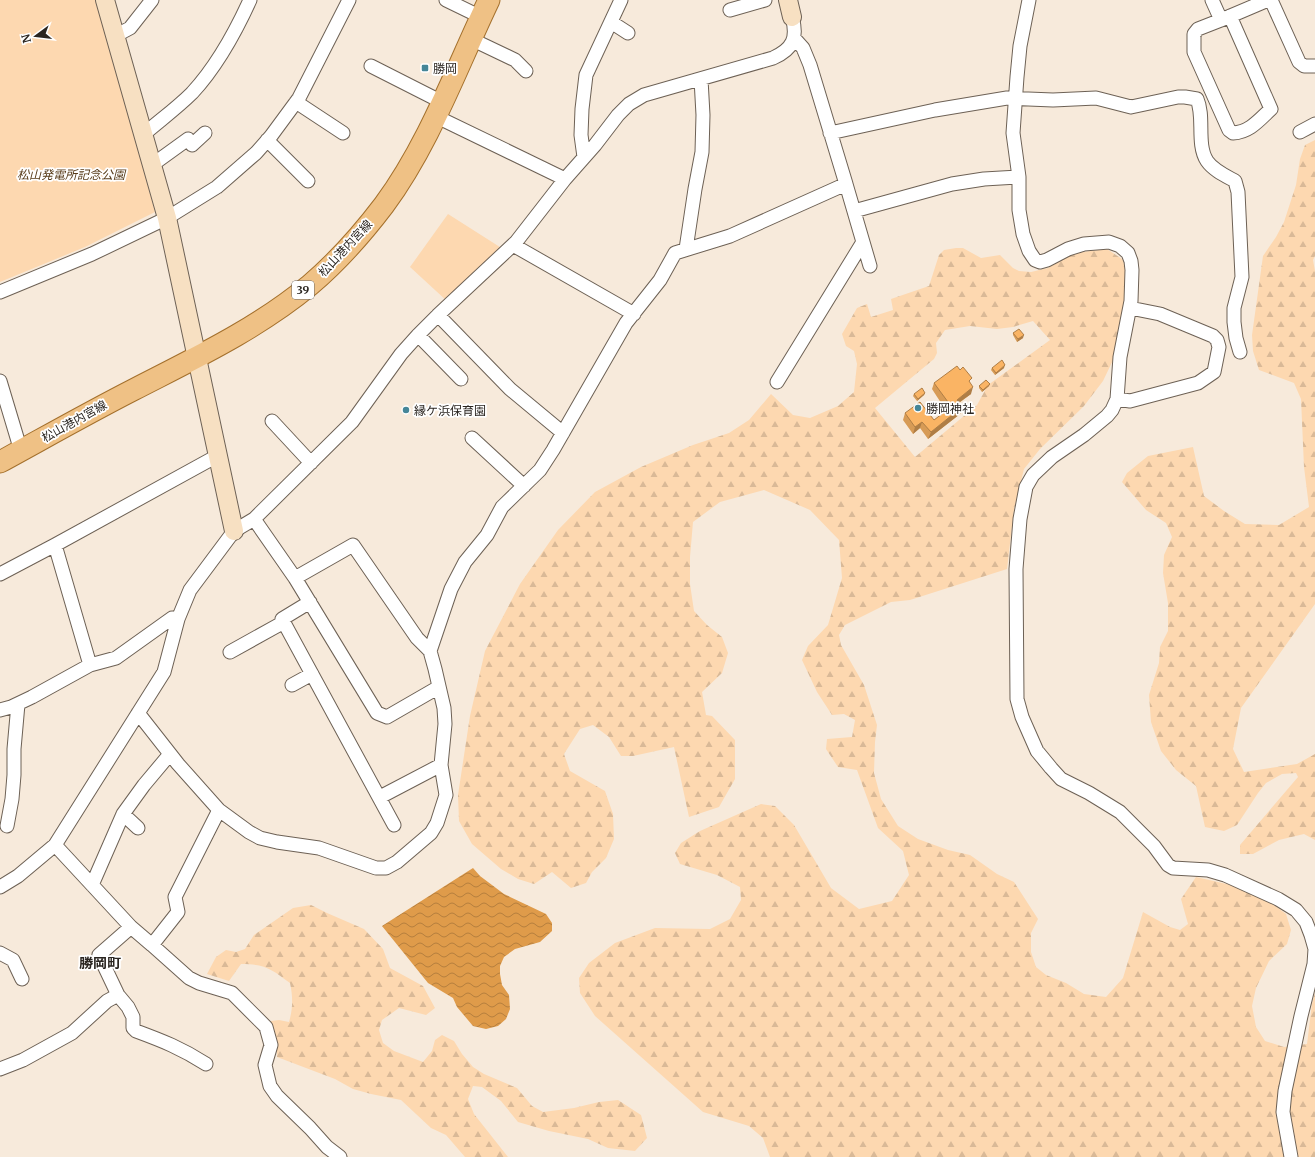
<svg xmlns="http://www.w3.org/2000/svg" width="1315" height="1157" font-family="Merriweather,'Noto Sans JP',serif">
	<defs>
		<pattern id="forest-firs" width="22" height="20" patternUnits="userSpaceOnUse"><rect width="22" height="20" fill="#fdd8b0"/><path d="M5 1l3.5 6h-7zM16 11l3.5 6h-7z" fill="#d9b997"/></pattern>
		<pattern id="water-waves" width="16" height="10" patternUnits="userSpaceOnUse"><rect width="16" height="10" fill="#df9b4a"/><path d="M0 5q4-4 8 0t8 0" fill="none" stroke="#b57e3d"/></pattern>
	</defs>
	<rect width="100%" height="100%" fill="#f7eadb"/>
	<!-- forest -->
	<path fill="url(#forest-firs)" fill-rule="evenodd" d="M1315,140V256L1313,260L1315,271V604L1241,708L1233,749L1244,772L1297,764L1315,754V840L1304,834L1279,840L1253,854H1240V845L1298,777L1296,773L1282,774L1266,783L1258,793L1237,825L1224,831L1205,827L1196,786L1176,770L1161,751L1151,722L1149,695L1159,663L1160,647L1168,631V603L1163,573L1164,555L1172,537L1166,523L1146,510L1122,482L1127,473L1148,456L1193,447L1204,496L1224,511L1245,524L1279,525L1309,507L1304,467L1301,399L1294,383L1259,370L1253,351L1252,335L1263,256L1276,237L1284,222L1296,185L1300,159L1305,145Z
		M956,248H963L981,258L1000,255L1013,268L1019,271L1031,272L1048,268L1074,253L1107,249L1122,259L1125,266L1128,290L1115,356L1103,381L1084,406L1040,449L1024,469L1014,509L1007,569L910,600L891,602L845,625L839,635L841,645L864,685L877,725L875,742L874,773L881,799L898,826L918,839L948,850L970,855L997,874L1014,882L1038,919L1031,933V952L1036,967L1046,975L1066,983L1084,994L1106,997L1123,978L1143,912L1170,927L1180,930L1188,924L1181,899L1196,877L1231,885L1262,896L1286,914L1291,930L1287,944L1269,961L1256,988L1252,1006L1256,1027L1265,1041L1284,1047L1307,1044L1312,1004L1315,993V1157H770L763,1138L749,1126L703,1112L595,1016L580,993L579,978L589,963L615,943L655,928L710,929L730,919L741,900L740,887L717,875L680,864L675,853L681,843L700,831L761,804L775,806L794,825L831,888L859,909L892,901L909,875L903,851L878,828L857,770L838,767L826,749L827,739L852,737L855,720L844,714L832,715L817,692L802,660L808,646L828,625L842,578L839,540L810,510L764,490L720,502L693,522L690,557V584L694,611L707,625L722,637L728,653L722,673L702,692L706,715L712,716L735,740V779L719,807L689,817L674,747L633,756H621L609,737L593,725L580,729L564,754L570,771L605,791L613,814L614,839L606,858L592,872L586,883L571,888L552,872L534,884L518,879L501,869L472,844L459,821L458,795L470,716L485,651L520,584L558,530L595,492L641,467L693,445L729,433L749,420L771,394L793,415L810,418L838,406L854,392L857,364L854,351L846,346L842,334L857,308L867,304L871,317L893,310L891,299L929,286L939,255L944,250ZM1033,321L1050,340L988,385L977,405L915,457L875,408L934,359L937,353L936,343L945,330L970,326L997,329L1013,327Z
		M311,905L327,913L364,929L383,949L390,968L423,986L435,1008L426,1015L399,1008L382,1020L379,1030L383,1043L394,1051L423,1062L432,1051L435,1040L442,1035L454,1041L462,1054L473,1067L484,1074L517,1088L532,1106L543,1112L574,1108L599,1102L618,1100L641,1115L647,1138L635,1151L608,1148L588,1139L549,1131L518,1122L501,1101L482,1087L473,1086L468,1099L474,1114L508,1157H465L446,1135L431,1128L401,1100L371,1094L353,1089L335,1079L277,1057C278,1044 270,1033 271,1021L279,1020L289,1022C293,1008 293,997 290,983C271,969 266,964 241,964L229,981L207,974L216,957L226,950L236,952L245,949L254,935L293,908Z"/>
	<!-- green -->
	<path fill="#fdd8b0" d="M0,0H98L155,212L85,247L0,282Z
		M448,214L503,249L448,302L410,267Z"/>
	<!-- water -->
	<path fill="url(#water-waves)" d="M473,868L480,876L504,894L546,914L552,923V931L540,942L515,949L504,957L500,966V974L502,985L509,995L510,1009L506,1019L498,1026L486,1029L473,1026L457,1007L453,998L428,983L382,926Z"/>
	<g fill="none" stroke-linecap="round" stroke-linejoin="round">
		<!-- street casing -->
		<g stroke="#6d6155" stroke-width="15">
			<path id="street" d="M446,0L481,17
				M1029,0L1020,46L1017,77L1013,133L1019,177V210L1023,234L1029,251L1035,260L1040,262L1047,260L1068,249L1084,244L1109,242L1120,246L1128,253L1131,261L1132,270L1131,301L1120,357L1117,399L1112,410L1107,416L1084,435L1052,457L1033,475L1026,487L1020,519L1016,569L1017,699L1022,717L1037,751L1051,768L1061,779L1089,793L1120,812L1154,846L1168,865L1173,868L1208,870L1225,875L1278,899L1296,910L1306,922L1311,935L1315,949L1314,964L1301,1016L1285,1091L1283,1112L1291,1157
				M1212,0L1221,20L1268,0
				M1271,0L1299,62L1304,66H1315
				M730,10L765,0
				M1221,20L1198,29L1194,34V52L1229,130L1233,133C1250,132 1259,120 1271,109L1230,16
				M611,22L628,33
				M115,36L130,28L152,0
				M471,39L515,60L526,71
				M371,66L442,102
				M296,102L343,133
				M435,116L565,179
				M1300,132L1315,124
				M830,133L935,110L1007,98L1053,100L1096,98L1131,107L1178,97H1185L1197,99C1205,117 1196,144 1207,161C1213,170 1226,176 1235,181L1238,192L1242,277L1234,308V322L1236,338L1240,352
				M143,135C159,121 177,108 192,93C217,66 235,33 250,0
				M267,140L308,181
				M584,157L581,135L582,109L586,75L621,0
				M152,165L188,139L192,145L205,133
				M846,184L870,266
				M854,211L952,184L984,179L1019,177
				M513,245L634,314
				M686,249L695,189L702,152L703,115L701,79
				M0,292L92,254L167,218L217,187L256,153L271,136L299,98L349,0
				M438,315L510,389L563,433
				M418,335L461,379
				M0,381L21,451
				M777,382L863,242
				M1117,399L1130,401L1198,383L1214,372L1219,347L1217,340L1213,336L1160,314L1130,308
				M272,421L311,463
				M472,438L524,486
				M254,519L295,578L377,713L387,717L439,687
				M55,545L90,665
				M0,574L55,545L217,456
				M295,578L353,545L417,638L430,651
				M310,602L282,619L394,825
				M230,652L284,622
				M292,685L312,674
				M0,710L11,707L32,697L90,665L116,658L172,618L178,619
				M138,713L178,764L219,810L249,832L260,838L277,842L319,848L376,868H386L397,862L431,833L437,823L446,795L441,765L445,724L444,708L435,669L430,651L451,589L465,562L487,535L502,507L540,470L553,450L626,323L660,280L675,253L730,236L846,184L810,65L803,48L794,38
				M380,797L441,765
				M123,814L138,828
				M7,826L12,799L14,775V749L18,704
				M55,845L131,927L152,945L178,912L175,897L219,810
				M92,885L123,814L144,785L170,754
				M0,887L18,876L55,845L164,672L178,619L190,590L234,531L254,519L352,422L401,354L418,335L438,315L516,242L565,179L595,145L618,115L629,104L644,95L773,58C793,49 798,38 792,17
				M152,945L189,978L199,983L232,993L266,1027L271,1045L265,1065L270,1086L277,1096L310,1128L327,1147L340,1157
				M0,953L13,960L22,979
				M118,995L128,1007L133,1017V1028L136,1031C163,1041 181,1048 206,1064
				M0,1069L23,1060L72,1033L107,1001L118,995L99,955L131,927"/>
		</g>
		<!-- secondary casing -->
		<g stroke="#6d6155" stroke-width="20">
			<path id="secondary" d="M105,0L167,218L234,531
				M788,0L792,17"/>
		</g>
		<!-- primary casing -->
		<g stroke="#a4702c" stroke-width="23">
			<path id="primary" d="M0,462C44,438 88,413 133,390C193,359 257,329 310,285C337,262 362,234 384,205C429,144 456,69 489,0"/>
		</g>
		<!-- street -->
		<use href="#street" stroke="#fff" stroke-width="13"/>
		<!-- secondary -->
		<use href="#secondary" stroke="#f7e0c2" stroke-width="18"/>
		<!-- primary -->
		<use href="#primary" stroke="#efc185" stroke-width="21"/>
	</g>
	<!-- wall -->
	<path fill="#d79b56" d="M1013,333L1023,338L1017,342L1013,335Z
		M992,368H1004L995,375L991,370Z
		M934,383H970L971,394L959,403L962,407L960,414L928,439L920,428L913,434L903,420L905,413L934,420L942,414L941,412L943,406L932,389Z
		M979,386H989L982,392L979,388Z
		M925,393L924,395L917,401L913,396L914,394Z"/>
	<!-- shaded-wall -->
	<path fill="#af7e46" d="M1024,335L1023,338L1017,342L1018,339Z
		M1005,365L1004,368L995,375L996,373Z
		M990,384L989,386L982,392L983,390Z
		M973,387L971,394L954,406L957,400Z
		M925,393L924,395L917,401L918,399Z
		M962,407L960,414L928,439L931,432Z
		M922,422L920,428L913,434L915,427Z"/>
	<!-- building -->
	<path fill="#fab464" stroke="#af7e46" d="M1019,329L1024,335L1018,339L1013,333Z
		M1002,360L1005,365L996,373L992,368Z
		M957,366L960,370L963,367L972,378L969,381L973,387L957,400L962,407L931,432L922,422L915,427L905,413L920,402L934,420L947,410L944,406L948,402L934,383Z
		M986,380L990,384L983,390L979,386Z
		M922,388L925,393L918,399L914,394Z"/>
	<!-- markers -->
	<g fill="#458698" stroke="#fff" stroke-width="1.5">
		<rect x="421" y="64" width="8" height="8" rx="2"/>
		<circle cx="918" cy="408" r="4"/>
		<circle cx="406" cy="410" r="4"/>
	</g>
	<g text-anchor="middle" dominant-baseline="central" stroke-width="3.5" stroke-linejoin="round" paint-order="stroke">
		<!-- shield labels -->
		<rect fill="#fff" stroke="#6a6663" stroke-width="1" x="292" y="281" width="22" height="18" rx="3"/>
		<g font-size="11" font-weight="bold" fill="#2a2520">
			<text x="303" y="290">39</text>
		</g>
		<!-- poi labels -->
		<g font-size="12" fill="#2a2520" stroke="#fff" text-anchor="start">
			<text x="433" y="68">勝岡</text>
			<text x="926" y="408">勝岡神社</text>
			<text x="414" y="410">縁ケ浜保育園</text>
		</g>
		<!-- park labels -->
		<g font-size="12" font-style="italic" fill="#573b19" stroke="#fff">
			<text x="71" y="174">松山発電所記念公園</text>
		</g>
		<!-- street labels -->
		<g font-size="12" fill="#2a2520" stroke="#fff">
			<text transform="translate(345 248) rotate(-47)">松山港内宮線</text>
			<text transform="translate(74 421) rotate(-29)">松山港内宮線</text>
		</g>
		<!-- quarter labels -->
		<g font-size="14" font-weight="bold" fill="#2a2520" stroke="#fff">
			<text x="100" y="963">勝岡町</text>
		</g>
	</g>
	<!-- north arrow -->
	<g transform="translate(36 36) rotate(255)" stroke="#ffffff" stroke-width="3" paint-order="stroke">
	<path d="M0-3L7 15L0 10L-7 15Z" fill="#2a2520"/>
	<text y="-6" font-size="11" font-weight="bold" text-anchor="middle" fill="#2a2520">N</text>
	</g>
</svg>
